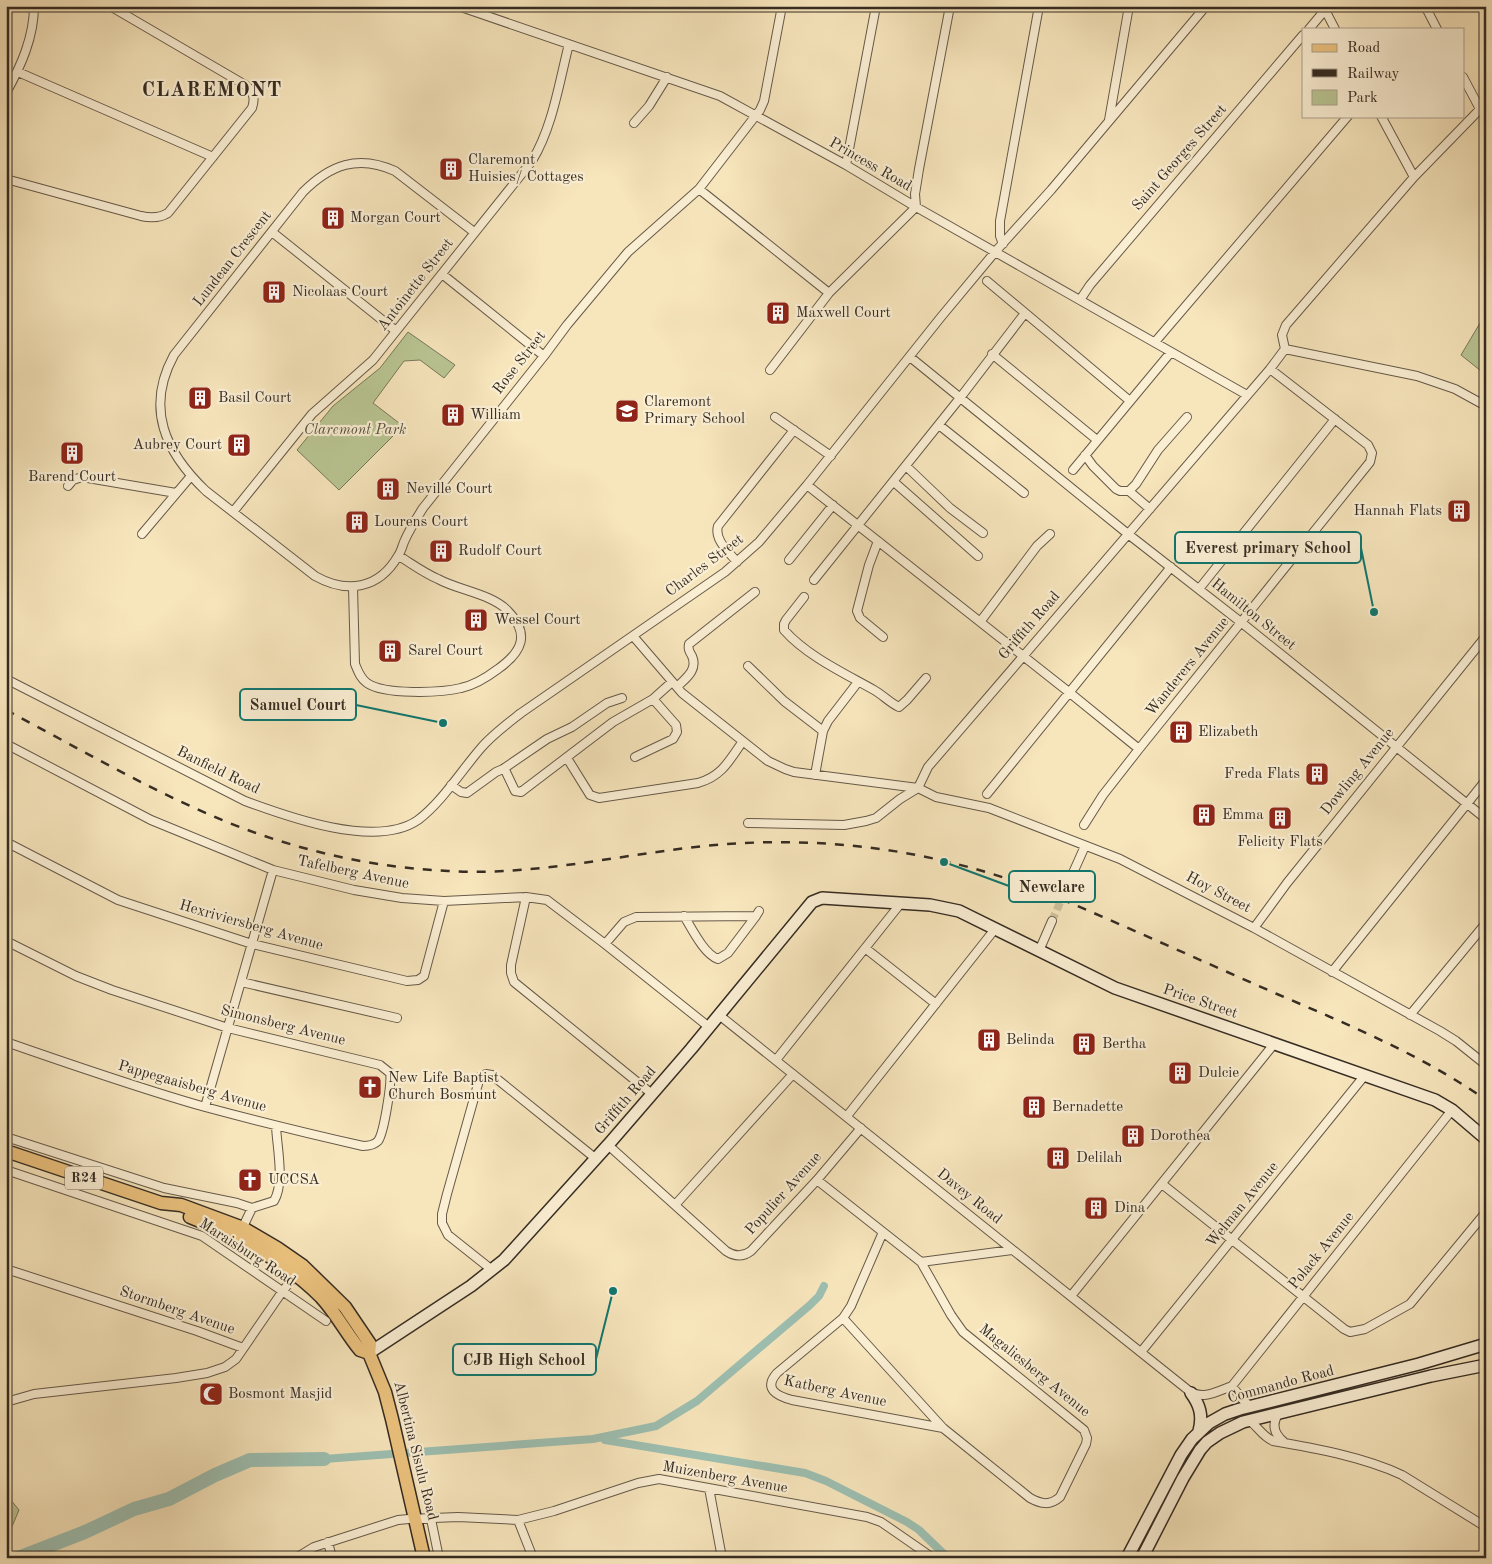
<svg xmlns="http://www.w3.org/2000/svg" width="1492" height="1564" font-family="'Old Standard TT',serif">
	<rect width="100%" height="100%" fill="#f7e5bc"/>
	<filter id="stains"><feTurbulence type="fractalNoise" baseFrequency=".004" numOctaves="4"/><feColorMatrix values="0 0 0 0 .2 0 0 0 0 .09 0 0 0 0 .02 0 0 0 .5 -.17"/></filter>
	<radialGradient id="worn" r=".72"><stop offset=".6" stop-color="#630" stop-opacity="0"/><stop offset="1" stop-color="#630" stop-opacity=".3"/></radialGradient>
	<!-- green -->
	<path fill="#b9c593" stroke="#77785b" d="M1486,313V375L1461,355Z
		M408,332L455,365L444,378L420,360L404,361L373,403L403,426L339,490L297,450L333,406L380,368Z
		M6,1494L19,1510L6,1541Z"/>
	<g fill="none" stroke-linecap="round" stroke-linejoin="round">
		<!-- canal -->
		<path stroke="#9dbfb1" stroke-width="8" d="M605,1440L805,1473L826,1481L907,1522L919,1530L948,1558
			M324,1459L593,1439L656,1426L697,1401L810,1305L819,1296L824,1286"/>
		<!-- river -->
		<path stroke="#9dbfb1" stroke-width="14" d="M18,1558L85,1532L134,1509L169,1499L215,1475L250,1460L324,1459"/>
		<!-- street-tunnel -->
		<path stroke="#d0c09d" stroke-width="8" stroke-dasharray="8 4" stroke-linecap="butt" d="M1052,921L1068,884"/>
		<!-- street casing -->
		<g stroke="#665a49" stroke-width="10">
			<path id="street" d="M458,6L720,96L846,165L916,207L1247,395
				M1323,6L1335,29
				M1425,6L1437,29
				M1309,29L1325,10
				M18,72L213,157
				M1463,77L1480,109
				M6,93C21,66 34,37 34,6
				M1381,116L1414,177
				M1109,120L1129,6
				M634,123L649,106L667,77
				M846,165L876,6
				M6,179L141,216C150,218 160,218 168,213L252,108C255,99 254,93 247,86L110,6
				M699,189L829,293
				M272,232L396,331
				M474,232L395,171C358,154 330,165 303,192L174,355C145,408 165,452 206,491L315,576C347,594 379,589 398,556C401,552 402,547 404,542C409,530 416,519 423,508L544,356L567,325L628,252L699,189L760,110L764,101L782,6
				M1003,244L1000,236V221L1039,6
				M442,274L544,356
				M987,281L1130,401
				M1080,300L1090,285L1303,35
				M1155,342L1348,116
				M1285,349L1282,335L1286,325L1414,177L1486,103
				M1285,349L1417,376L1455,389L1486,406
				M992,354L1097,440
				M910,357L1128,534L1242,623L1486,819
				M770,370L829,293L916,207L915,194L919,169L950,6
				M775,417L831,456
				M939,425L1024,493
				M1085,455L1093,466L1116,489L1120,491H1129L1136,484L1158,450L1187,417
				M906,466L950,508L983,533
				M1073,470L1171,352
				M894,482L978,556
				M807,485L1070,693L1139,749
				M68,486L73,480L82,477L176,493
				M1129,491L1150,509
				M233,512L312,414L373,360L532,161C553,126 559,83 569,44
				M142,534L191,476
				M878,541L869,565L857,611L860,618L883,637
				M789,560L833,505
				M737,562C729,552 714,540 718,526L794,430
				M814,580L960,398L1025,313
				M353,587L355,664C358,671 360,678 367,683C384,695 440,693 461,688C475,685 486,678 498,669C522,652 531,634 507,610C491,594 458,590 438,579C424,573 412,564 399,556
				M1199,589L1335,419
				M804,597L786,620L784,624V630C807,656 844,673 874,690C883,695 890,703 899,707L907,700L926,678
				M980,622L1037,546L1050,534
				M633,636L682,693L768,761L785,769L794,772L918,788L936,797L989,808L1120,859L1254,928L1440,1031L1456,1041L1486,1065
				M748,666L784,701L823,731
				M6,679L245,801C288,817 376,849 418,820C442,802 461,771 481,748C492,735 507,724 521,713L725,572L759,542L807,485L941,317L995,252L1051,190L1206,6
				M677,687C686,678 698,670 692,656C689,651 688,649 689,644L755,592
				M6,744L151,820L273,870L354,890L402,898L444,901L526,897L547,900L605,944L709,1027
				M635,757L673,739L677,732L676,725L653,699
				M567,758L590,795L599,798L698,783C722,776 729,761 743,741
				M503,769L547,739L572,727L607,703L622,698
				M815,775L823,731L828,721L858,682
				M451,785L461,792L467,793L496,772L503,769L506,772L515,791L521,792L613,722L653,699L672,682
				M987,794L1171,567
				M748,823L844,825L866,821L876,818L900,799L918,788L928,767L1270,369L1285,349
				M1084,825L1103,795L1139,749L1370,462L1372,453L1368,445L1270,369
				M6,842L118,900L252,944L407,981L418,980L424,976L444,901
				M1068,884L1085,846
				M526,897L511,965V973L514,982L652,1094
				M684,916C692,929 704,954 718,959L728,953L756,916
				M1254,928L1287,883L1486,636
				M6,941L76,976L112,990L228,1028L380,1065L390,1073C392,1082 384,1133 378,1141C374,1145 369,1146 363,1146C310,1134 257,1121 205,1107C138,1088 72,1065 6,1042
				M605,944L624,922L636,917L756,916L759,911
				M865,948L936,1004
				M1039,951L1052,921
				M1332,972L1486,780
				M241,982L397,1018
				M719,1015L1188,1390C1202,1401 1218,1391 1232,1386L1452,1110
				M1410,1015L1486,923
				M776,1060L901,903
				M205,1107L273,870
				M847,1116L995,929
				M6,1137L164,1188L237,1203L252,1208L274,1201C285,1182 277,1148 276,1126
				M608,1145L726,1251C735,1257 743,1257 751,1251L817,1180L861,1128
				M6,1170L202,1236L326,1321
				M817,1180L921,1262L951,1315L963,1332L1084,1430L1087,1438L1086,1444L1060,1497C1050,1506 1041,1504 1030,1498L943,1428L843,1318
				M1162,1184L1344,1329L1350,1332L1365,1329L1410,1304L1486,1212
				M675,1205L793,1074
				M241,1231L252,1208
				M883,1232L851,1306L843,1318L777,1373C763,1389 777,1396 792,1400L943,1428
				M921,1262L1012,1250
				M6,1269L197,1331L243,1348
				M492,1270L448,1235L442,1223V1214L447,1194L480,1077L486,1074L492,1075L595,1158
				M1071,1296L1274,1044
				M1141,1352L1365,1075
				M1232,1386L1243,1400L1251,1407
				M6,1402L34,1394L176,1378L207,1373L225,1367L236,1359L282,1292L298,1272
				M1279,1413C1271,1424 1274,1434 1284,1442
				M1250,1421C1258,1427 1262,1436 1273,1441C1314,1448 1364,1457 1402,1475L1486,1527
				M709,1488L722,1558
				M431,1519L439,1558
				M518,1520L533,1558
				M328,1542L332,1558
				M296,1558L314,1547L398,1520L409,1519L458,1517L518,1520L554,1511L638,1483L659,1479L867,1517L881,1522L933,1558"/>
		</g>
		<!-- secondary casing -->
		<g stroke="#352c23" stroke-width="14">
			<path id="secondary" d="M369,1353L471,1286L504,1260L608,1145L691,1049L812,902L822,898L930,905L959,911L1115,988L1435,1100L1452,1110L1486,1139
				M1191,1393C1200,1405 1203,1416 1199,1431
				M1127,1558L1181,1455L1192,1439L1209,1423L1225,1414L1240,1409L1419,1364L1486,1344
				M1142,1558L1183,1478L1200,1450L1207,1442L1220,1433L1243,1422L1431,1376L1486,1365"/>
		</g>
		<!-- primary casing -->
		<g stroke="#352c23" stroke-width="15">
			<path id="primary" d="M6,1151L161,1203L181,1205L243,1228L277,1248L303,1266L345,1307L370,1344L369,1353L385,1392L392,1419L424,1558
				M190,1217C239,1236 284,1260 321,1297C336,1313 346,1333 360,1350L369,1353"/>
		</g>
		<!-- street -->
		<use href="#street" stroke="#faeed3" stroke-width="8"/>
		<!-- secondary -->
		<use href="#secondary" stroke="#faeed3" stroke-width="11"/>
		<!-- primary -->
		<use href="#primary" stroke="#ecc27e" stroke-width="12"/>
		<!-- rail -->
		<path stroke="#352c23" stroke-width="2.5" stroke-dasharray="9 9" stroke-linecap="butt" d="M6,710C86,752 171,803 256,833C318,855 383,868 448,871C535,876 618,855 704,846C825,834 939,850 1052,895C1127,927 1202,961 1277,994C1349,1025 1422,1055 1486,1100"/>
	</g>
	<!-- icons -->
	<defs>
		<g id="building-square" transform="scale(1.25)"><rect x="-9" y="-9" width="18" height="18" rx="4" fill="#8f2418" stroke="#faeed3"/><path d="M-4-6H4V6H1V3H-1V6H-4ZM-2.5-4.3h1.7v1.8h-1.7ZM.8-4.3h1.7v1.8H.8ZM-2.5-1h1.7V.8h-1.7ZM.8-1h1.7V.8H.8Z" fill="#fff"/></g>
		<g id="school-square" transform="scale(1.25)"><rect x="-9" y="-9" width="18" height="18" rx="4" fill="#8f2418" stroke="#faeed3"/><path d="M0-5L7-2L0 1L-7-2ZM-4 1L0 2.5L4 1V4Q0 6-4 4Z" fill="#fff"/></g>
		<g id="church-square" transform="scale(1.25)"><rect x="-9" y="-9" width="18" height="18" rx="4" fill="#8f2418" stroke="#faeed3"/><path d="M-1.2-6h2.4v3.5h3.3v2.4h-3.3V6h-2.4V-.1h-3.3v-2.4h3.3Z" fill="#fff"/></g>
		<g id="mosque-square" transform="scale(1.25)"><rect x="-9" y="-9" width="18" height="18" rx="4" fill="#8f2418" stroke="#faeed3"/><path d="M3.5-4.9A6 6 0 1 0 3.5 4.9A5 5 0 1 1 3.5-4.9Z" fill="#fff"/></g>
	</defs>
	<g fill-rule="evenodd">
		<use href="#building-square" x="451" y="169"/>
		<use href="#building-square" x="333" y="218"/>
		<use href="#building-square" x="274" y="292"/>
		<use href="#building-square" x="778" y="313"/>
		<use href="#building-square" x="200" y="398"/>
		<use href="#school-square" x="627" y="411"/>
		<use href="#building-square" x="453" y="415"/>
		<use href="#building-square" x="239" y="445"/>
		<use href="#building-square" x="72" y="453"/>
		<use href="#building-square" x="388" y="489"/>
		<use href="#building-square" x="1459" y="511"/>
		<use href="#building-square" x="357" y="522"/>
		<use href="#building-square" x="441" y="551"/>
		<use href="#building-square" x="476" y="620"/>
		<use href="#building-square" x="390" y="651"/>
		<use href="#building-square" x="1181" y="732"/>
		<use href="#building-square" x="1317" y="774"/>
		<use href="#building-square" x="1204" y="815"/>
		<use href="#building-square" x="1280" y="818"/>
		<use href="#building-square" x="989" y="1040"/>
		<use href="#building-square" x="1084" y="1044"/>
		<use href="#building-square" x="1180" y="1073"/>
		<use href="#church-square" x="370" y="1087"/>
		<use href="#building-square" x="1034" y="1107"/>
		<use href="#building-square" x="1133" y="1136"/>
		<use href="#building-square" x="1058" y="1158"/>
		<use href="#church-square" x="250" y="1180"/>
		<use href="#building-square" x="1096" y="1208"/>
		<use href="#mosque-square" x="211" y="1394"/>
	</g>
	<g text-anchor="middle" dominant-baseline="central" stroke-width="4.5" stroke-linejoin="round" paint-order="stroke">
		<!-- shield labels -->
		<rect fill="#faeed3" stroke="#706658" stroke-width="1" x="65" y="1166.5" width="38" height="23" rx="4"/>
		<g font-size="14" font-weight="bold" fill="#352c23">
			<text x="84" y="1178">R24</text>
		</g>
		<!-- street labels -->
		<g font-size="15" fill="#352c23" stroke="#faeed3">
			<text transform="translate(1180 158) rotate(-49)">Saint Georges Street</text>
			<text transform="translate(870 165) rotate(30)">Princess Road</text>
			<text transform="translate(233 259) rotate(-52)">Lundean Crescent</text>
			<text transform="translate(416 285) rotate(-52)">Antoinette Street</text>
			<text transform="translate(520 363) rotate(-52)">Rose Street</text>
			<text transform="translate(705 566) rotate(-37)">Charles Street</text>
			<text transform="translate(1253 615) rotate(39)">Hamilton Street</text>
			<text transform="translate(1030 626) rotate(-49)">Griffith Road</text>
			<text transform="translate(1188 667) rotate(-51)">Wanderers Avenue</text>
			<text transform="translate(218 771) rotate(26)">Banfield Road</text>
			<text transform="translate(1358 772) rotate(-51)">Dowling Avenue</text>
			<text transform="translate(353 873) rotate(12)">Tafelberg Avenue</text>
			<text transform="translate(1218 893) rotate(28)">Hoy Street</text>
			<text transform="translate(251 926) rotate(16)">Hexriviersberg Avenue</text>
			<text transform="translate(1200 1002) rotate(19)">Price Street</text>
			<text transform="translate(283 1026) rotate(14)">Simonsberg Avenue</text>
			<text transform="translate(192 1087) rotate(16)">Pappegaaisberg Avenue</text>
			<text transform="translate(626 1101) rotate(-49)">Griffith Road</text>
			<text transform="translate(784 1194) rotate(-48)">Populier Avenue</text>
			<text transform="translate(969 1197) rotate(39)">Davey Road</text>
			<text transform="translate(1243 1205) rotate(-51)">Welman Avenue</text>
			<text transform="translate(1322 1251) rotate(-51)">Polack Avenue</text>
			<text transform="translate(247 1253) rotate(33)">Maraisburg Road</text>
			<text transform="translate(177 1311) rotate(19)">Stormberg Avenue</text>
			<text transform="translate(1034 1371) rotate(39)">Magaliesberg Avenue</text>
			<text transform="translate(1281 1385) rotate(-15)">Commando Road</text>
			<text transform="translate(835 1392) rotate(12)">Katberg Avenue</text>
			<text transform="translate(415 1451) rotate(76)">Albertina Sisulu Road</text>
			<text transform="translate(725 1478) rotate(10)">Muizenberg Avenue</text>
		</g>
		<!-- poi labels -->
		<g font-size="15" fill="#352c23" stroke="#faeed3" text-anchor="start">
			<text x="468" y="160">Claremont<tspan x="468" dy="17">Huisies/ Cottages</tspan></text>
			<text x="350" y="218">Morgan Court</text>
			<text x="292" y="292">Nicolaas Court</text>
			<text x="796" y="313">Maxwell Court</text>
			<text x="218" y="398">Basil Court</text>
			<text x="644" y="402">Claremont<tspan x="644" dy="17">Primary School</tspan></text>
			<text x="470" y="415">William</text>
			<text x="222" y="445" text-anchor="end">Aubrey Court</text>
			<text x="72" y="477" text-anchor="middle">Barend Court</text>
			<text x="406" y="489">Neville Court</text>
			<text x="1442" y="511" text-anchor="end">Hannah Flats</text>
			<text x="374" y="522">Lourens Court</text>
			<text x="458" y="551">Rudolf Court</text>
			<text x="494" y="620">Wessel Court</text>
			<text x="408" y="651">Sarel Court</text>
			<text x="1198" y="732">Elizabeth</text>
			<text x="1300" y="774" text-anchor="end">Freda Flats</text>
			<text x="1222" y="815">Emma</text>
			<text x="1280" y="842" text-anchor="middle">Felicity Flats</text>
			<text x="1006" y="1040">Belinda</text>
			<text x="1102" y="1044">Bertha</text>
			<text x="1198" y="1073">Dulcie</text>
			<text x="388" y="1078">New Life Baptist<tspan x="388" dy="17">Church Bosmunt</tspan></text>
			<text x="1052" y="1107">Bernadette</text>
			<text x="1150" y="1136">Dorothea</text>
			<text x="1076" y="1158">Delilah</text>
			<text x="268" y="1180">UCCSA</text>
			<text x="1114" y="1208">Dina</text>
			<text x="228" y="1394">Bosmont Masjid</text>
		</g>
		<!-- park labels -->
		<g font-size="15" font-style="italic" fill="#56523f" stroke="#faeed3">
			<text x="355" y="430">Claremont Park</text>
		</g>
		<!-- district labels -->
		<g font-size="20" font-weight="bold" letter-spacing="1" fill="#352c23" stroke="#faeed3">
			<text x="212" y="91">CLAREMONT</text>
		</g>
	</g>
	<!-- callouts -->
	<path fill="none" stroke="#0f766e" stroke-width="2" d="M1374 612L1361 548M443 723L356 705M944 862L1009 886M613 1291L596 1359"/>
	<g fill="#0f766e" stroke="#faeed3" stroke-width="2">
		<circle cx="1374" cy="612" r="5"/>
		<circle cx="443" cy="723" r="5"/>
		<circle cx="944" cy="862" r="5"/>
		<circle cx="613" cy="1291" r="5"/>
	</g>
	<g fill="#faeed3" stroke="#0f766e" stroke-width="2">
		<rect x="1175" y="532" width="186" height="31" rx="5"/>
		<rect x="240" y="689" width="116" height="31" rx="5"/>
		<rect x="1009" y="871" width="86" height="31" rx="5"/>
		<rect x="453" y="1344" width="143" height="31" rx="5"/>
	</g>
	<g font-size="16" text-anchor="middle" font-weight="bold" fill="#352c23">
		<text x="1268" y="553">Everest primary School</text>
		<text x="298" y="710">Samuel Court</text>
		<text x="1052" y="892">Newclare</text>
		<text x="524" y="1365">CJB High School</text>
	</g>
	<!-- margin -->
	<rect width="1492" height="1564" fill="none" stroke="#f7e5bc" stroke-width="25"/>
	<rect x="8" y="8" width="1477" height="1549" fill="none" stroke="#352c23" stroke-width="2.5"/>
	<rect x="12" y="12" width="1467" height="1539" fill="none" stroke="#352c23"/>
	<!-- legend -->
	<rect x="1302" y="28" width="162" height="90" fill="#faeed3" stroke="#aba08d"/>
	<rect x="1312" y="44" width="25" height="8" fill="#ecc27e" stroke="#aba08d"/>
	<text x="1347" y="52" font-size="15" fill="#352c23">Road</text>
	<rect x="1312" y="69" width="25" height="8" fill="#352c23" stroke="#aba08d"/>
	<text x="1347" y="78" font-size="15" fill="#352c23">Railway</text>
	<rect x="1312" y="90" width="25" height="15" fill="#b9c593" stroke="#aba08d"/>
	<text x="1347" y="102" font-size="15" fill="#352c23">Park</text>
	<rect width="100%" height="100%" filter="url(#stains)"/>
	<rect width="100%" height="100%" fill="url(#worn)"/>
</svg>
